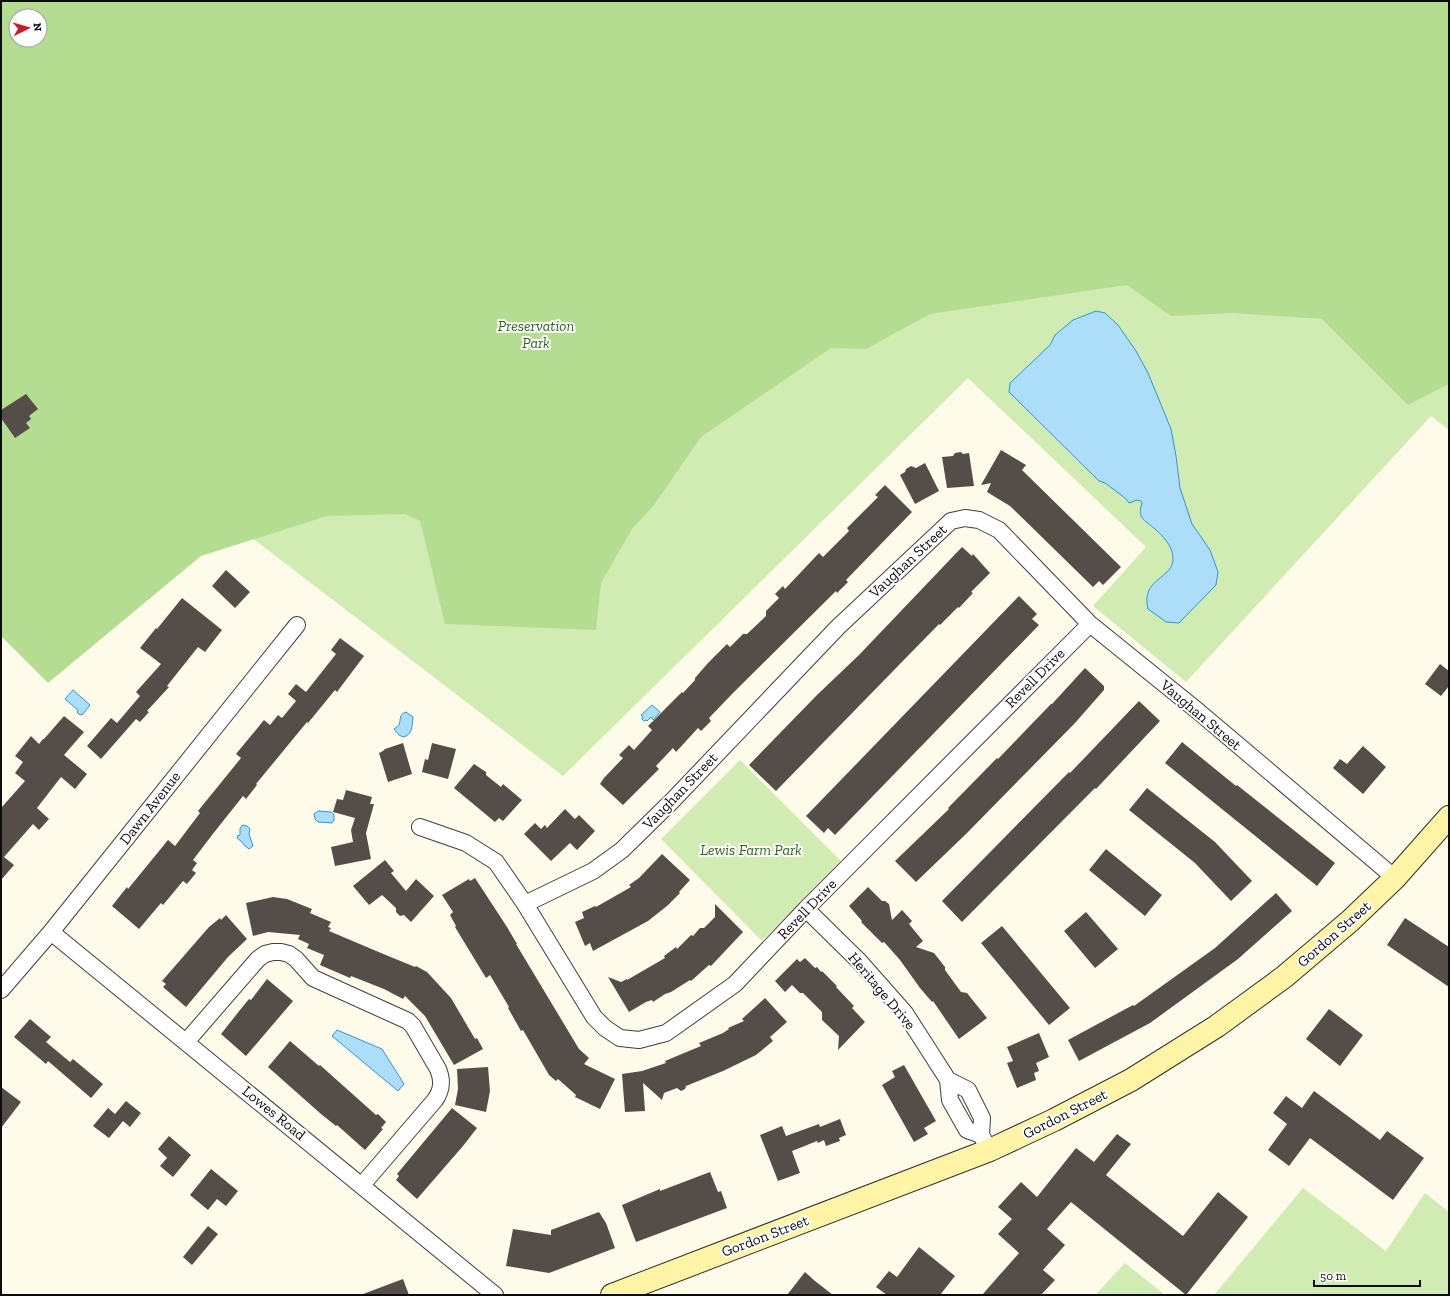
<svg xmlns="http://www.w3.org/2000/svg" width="1450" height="1296" font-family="'Zilla Slab',serif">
	<rect width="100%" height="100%" fill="#fffbeb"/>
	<!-- green -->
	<path fill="#d1ecb2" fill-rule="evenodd" d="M1,1H1449V430L1431,416L1186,682L1093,606L1146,547L968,378L563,776L1,346ZM16,16H40V40H16Z
		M740,760L841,861L762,941L661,839Z
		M1303,1188L1386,1251L1425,1193L1449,1212V1295H1214Z
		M1125,1263L1165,1295H1095Z"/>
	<!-- forest -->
	<path fill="#b5dd91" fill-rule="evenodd" d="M1,1H1449V384L1408,405L1322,319L1232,313L1171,316L1127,285L930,314L866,349L831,348L701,437L654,505L632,529L601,583L596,630L445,624L420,521L405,514L327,516L201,556L48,683L1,636ZM16,16H40V40H16Z"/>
	<!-- water -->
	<path fill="#acdefa" stroke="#2e96d6" d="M1096,311L1105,313L1118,325L1136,351L1148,373L1171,429L1176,456L1180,488L1192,524L1210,550L1218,572L1216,585L1179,623L1166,622L1148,609C1140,578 1174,579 1173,558C1173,546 1162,535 1154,528C1144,520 1137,518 1142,503L1141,501L1137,500L1129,503L1125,498L1105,483L1099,481L1009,392L1010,383L1050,345L1055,335L1073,320Z
		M73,690L90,705L83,714L80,715L77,712L78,710L65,699Z
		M652,705L660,712L653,720L651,717L647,721L646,720L644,721L642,719L643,717L641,715Z
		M406,712L413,717C412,725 413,735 403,737L399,735L394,729L399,725C401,719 399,714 406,712Z
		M318,811L331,812L334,815V820L332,823L318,822L315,819L314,814Z
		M243,825L247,826L250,829L249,834L253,846L249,849L244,845L241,841L238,839L237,836L240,835V828Z
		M337,1030L382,1049L404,1084L398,1091L332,1036Z"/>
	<!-- building -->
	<path fill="#554d48" d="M26,394L38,409L29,416L31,419L26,423L30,428L15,438L1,418V410Z
		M1001,450L1026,465L1022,470L1121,567L1103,585L1099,581L1093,587L1010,506L987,492L991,483L981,485Z
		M961,452L963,454L969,453L974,486L947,488L942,457L953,456L955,453Z
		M925,463L939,491L915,504L900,475L905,472L906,469L911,466L916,468Z
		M885,485L912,512L846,580L848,582L837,593L836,591L733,693L709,718L711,721L701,731L698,728L676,752L673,748L656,766L659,769L623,805L600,784L604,778L623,758L619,755L629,745L634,750L652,730L648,726L682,692L683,693L695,680V678L708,663L727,644L730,647L743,634H747L766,616V611L779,598L775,594L783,586L785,589L819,553L823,557L849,531L847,528L878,497L875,495Z
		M962,547L972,556L973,554L990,573L971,592L973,593L959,608L958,607L940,625L939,624L776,791L749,765L817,695L859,655Z
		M226,570L250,592L235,608L212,586Z
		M1019,596L1037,614L1032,619L1039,625L835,835L828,828L824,833L806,816Z
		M182,598L222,630L205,652L198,647L167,686L169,687L147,711L149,712L140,722L136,719L101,759L87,746L111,718L117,723L140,696L136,692L161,664L140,648L156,628L157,629Z
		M340,638L364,656L337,692L335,690L308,723L307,722L256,784L257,785L246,799L243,796L212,835L193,860L197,863L192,870L196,873L187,884L183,881L163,905L161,903L139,929L112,906L127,887L128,889L168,840L175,846L200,813L198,811L241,758L236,754L264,720L270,725L278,715L282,718L296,701L288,694L296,684L306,692L336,654L331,650Z
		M1440,664L1449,671V686L1441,696L1425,684Z
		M1085,668L1104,686V690L1075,723L966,834L916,882L895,861L949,809L948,808L997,758L998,759L1051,704H1052Z
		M1139,701L1160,721L1096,789L1095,788L962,922L942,901L1069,772L1070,773Z
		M64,716L84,732L64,755L87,774L75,789L61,777L37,808L49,819L39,830L33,824L4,857L14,865L1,880V808L25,781L15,773L23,762L15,756L31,736L39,744L43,739H44Z
		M1182,742L1236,786L1237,785L1335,863L1317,886L1165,763Z
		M403,743L412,774L388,782L379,753L383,751L385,749Z
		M432,743L456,749L448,779L422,772L425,759L428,760Z
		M1363,746L1386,767L1363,794L1333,768L1340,759L1347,764Z
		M474,764L486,772V775L501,787L503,784L522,800L503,821L499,818L495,822L454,788Z
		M1147,788L1215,842L1252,881L1231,901L1195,863L1129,810Z
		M346,790L372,797L370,804H374L366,833L371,859L335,866L331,847L353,842L351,830L355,818L333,812L337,799L343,800Z
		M565,809L575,819L579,815L595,831L577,850L570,843L551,861L524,834L535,823L541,829L545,825L547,828Z
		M1106,849L1162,895L1145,916L1089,870Z
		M662,854L690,880L679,892L680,893L667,906L648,921L593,951L590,943L585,946L575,922L584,918L582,912L595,906L596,907L631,887L629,885L639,878Z
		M385,860L394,871L391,873L406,891L416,879L434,896L411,922L404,915L400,916L396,912V908L382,895L369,905L353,886Z
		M475,878L507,927L517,944H516L579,1049L589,1058L584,1064L615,1079L600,1109L575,1097L576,1095L558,1079L556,1081L549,1075L523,1030L521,1031L508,1008L509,1007L490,975L486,978L455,927L456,926L450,915L453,912L442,895L469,879L470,881Z
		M868,887L882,901H885L889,904L892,920L902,910L912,921L909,924L923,941L916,947L934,953L945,967V970L961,992L967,993L987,1018L959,1039L933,1001L932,1002L920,988L900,960L884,942L882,943L861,922L862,921L849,906Z
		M1276,893L1292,911L1238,959L1150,1023L1079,1061L1068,1040L1133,1005L1134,1006L1215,948Z
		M273,897L287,899L312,909L310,913L331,922L328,927L331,928L329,931L381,953L415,967L416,966L427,972L451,998L475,1039L477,1038L483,1049L454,1065L425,1016L405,996L403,999L384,989L351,976L350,978L320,965L324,955L307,948L309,944L298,939L300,935L268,932L253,936L246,903Z
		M715,904L743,932L711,966L709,965L691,981L690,980L671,992L665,994L653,1002L652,1000L646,1002L629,1012L608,977L621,982L627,979V980L665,958L664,956L676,947L677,949L691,935L693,936L700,928H704L715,917Z
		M1086,912L1118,949L1095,968L1064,931Z
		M226,915L247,939L228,957L186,1007L163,987L166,984L162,981L209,927L220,918L221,920Z
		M1405,918L1449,947V987L1387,945Z
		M1002,926L1070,1008L1049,1025L981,943Z
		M805,958L815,968L817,967L821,972L822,971L837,986L836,987L854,1006L852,1008L865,1022L838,1050L839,1036L822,1020V1012L803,993H800L792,985L785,992L775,981L797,959L800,962Z
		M267,979L293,1001L246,1056L221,1034L240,1010L249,999L251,1000Z
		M765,998L787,1022L770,1037L773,1041L756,1055L723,1071L686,1086L685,1089L681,1091L677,1088L664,1093L662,1100L643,1083L645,1111L625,1112L622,1074L642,1071L666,1063L665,1061L701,1046L699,1043L723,1033L729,1029L728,1028L744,1021L742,1019Z
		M1329,1009L1363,1035L1340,1066L1306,1039Z
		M30,1019L51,1037L46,1042L70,1062L73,1059L103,1084L91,1098L48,1061L46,1064L14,1037Z
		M1039,1033L1049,1057L1036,1063L1039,1071L1034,1073L1036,1080L1017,1088L1007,1063L1013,1061L1007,1047Z
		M290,1041L319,1066L320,1065L376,1115L378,1114L386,1122L381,1128L383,1129L365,1150L337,1125L336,1126L321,1114L268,1067Z
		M904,1065L936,1121L924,1128L928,1134L914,1142L882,1085L895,1077L892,1071Z
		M488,1067L490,1091L486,1112L455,1105L458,1089L457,1069Z
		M1,1087L21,1102L1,1128Z
		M1314,1091L1380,1140L1387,1131L1424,1158L1393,1200L1310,1138L1289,1166L1268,1150L1287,1124L1273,1113L1286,1096L1302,1108Z
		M126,1101L141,1113L130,1127L123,1121L109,1138L93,1126L108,1108L115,1114Z
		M452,1108L477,1128L463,1146L417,1199L396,1180L399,1176L397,1174Z
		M840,1119L846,1135L839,1138L840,1141L826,1146L824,1140L818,1143L817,1141L792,1151L800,1173L778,1181L760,1135L782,1126L786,1136L819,1124L820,1127Z
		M1117,1134L1131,1144L1106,1175L1183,1236L1218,1192L1248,1217L1186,1295L1071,1202L1047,1229L1065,1245L1043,1270L1055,1280L1041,1295H982L1019,1253L998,1234L1012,1219L998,1207L1021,1182L1037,1197L1076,1148L1094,1162Z
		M169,1136L191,1155L173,1177L160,1166L167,1158L158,1149Z
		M211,1169L238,1191L226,1206L217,1199L208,1210L190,1195Z
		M710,1172L718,1192L721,1191L727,1208L636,1242L622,1205L660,1189V1191Z
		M599,1212L606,1223L615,1248L549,1273L506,1266L513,1229L551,1235V1230Z
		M208,1226L218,1234L192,1265L183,1257Z
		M919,1247L955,1276L940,1295H887L876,1287L889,1271L897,1277Z
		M805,1272L815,1281L833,1295H787Z
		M403,1279L409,1295H363V1294Z"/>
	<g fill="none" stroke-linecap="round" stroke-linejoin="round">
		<!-- minor casing -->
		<g stroke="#3f3f3f" stroke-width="18">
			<path id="minor" d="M420,827L466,843L496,862L525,904L594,1017L605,1028L620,1038L639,1040L666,1033L735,984L806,909L1090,624
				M525,904L593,871L622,850L672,801L838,627L951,521L965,518L979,520L999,530L1090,624L1199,712L1395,878
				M806,909L860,962L905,1013L948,1080L950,1100L967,1130L981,1135
				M51,932L495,1295
				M1,990L51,932L297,625
				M186,1042L258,959L265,954L273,952H281L289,954L296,959L313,978L408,1021L413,1026L438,1069C443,1081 442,1090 435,1100L362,1185
				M948,1080L968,1090L982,1118L981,1135L986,1144"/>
		</g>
		<!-- secondary casing -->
		<g stroke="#2e2e2e" stroke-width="24">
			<path id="secondary" d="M612,1295L990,1150L1054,1120L1131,1080L1217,1026L1284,977L1350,921L1395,878L1449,817"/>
		</g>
		<!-- minor -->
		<use href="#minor" stroke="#fff" stroke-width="16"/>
		<!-- secondary -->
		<use href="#secondary" stroke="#fff4a6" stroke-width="22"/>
	</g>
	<g text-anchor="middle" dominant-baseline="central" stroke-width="4" stroke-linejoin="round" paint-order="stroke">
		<!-- park labels -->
		<g font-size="15" font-style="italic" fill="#2a6719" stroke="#fff">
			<text x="536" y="326">Preservation<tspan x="536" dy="17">Park</tspan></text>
			<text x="751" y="850">Lewis Farm Park</text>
		</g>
		<!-- street labels -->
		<g font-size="15" fill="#0c0c0c" stroke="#fff">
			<text transform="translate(908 561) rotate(-43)">Vaughan Street</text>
			<text transform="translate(1035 678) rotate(-45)">Revell Drive</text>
			<text transform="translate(1201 715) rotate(40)">Vaughan Street</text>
			<text transform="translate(680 791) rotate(-46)">Vaughan Street</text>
			<text transform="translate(150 808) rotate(-52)">Dawn Avenue</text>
			<text transform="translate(807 909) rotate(-46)">Revell Drive</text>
			<text transform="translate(1334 934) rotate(-41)">Gordon Street</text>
			<text transform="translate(882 991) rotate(50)">Heritage Drive</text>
			<text transform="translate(274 1113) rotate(39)">Lowes Road</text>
			<text transform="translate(1065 1114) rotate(-27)">Gordon Street</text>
			<text transform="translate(765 1236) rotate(-21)">Gordon Street</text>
		</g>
	</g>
	<!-- border -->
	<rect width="1450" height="1296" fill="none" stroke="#0c0c0c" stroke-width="4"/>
	<!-- north arrow -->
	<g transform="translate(28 28) rotate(85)"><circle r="19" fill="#ffffff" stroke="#9e9e9e"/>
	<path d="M0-3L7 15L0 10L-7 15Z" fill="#c51c27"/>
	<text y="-6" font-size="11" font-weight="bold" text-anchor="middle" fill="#0c0c0c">N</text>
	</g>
	<!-- scale -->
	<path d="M1314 1280v6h106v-6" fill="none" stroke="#0c0c0c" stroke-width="2"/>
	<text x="1320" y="1280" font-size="12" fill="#0c0c0c" stroke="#ffffff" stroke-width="3" paint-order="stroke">50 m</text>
</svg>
